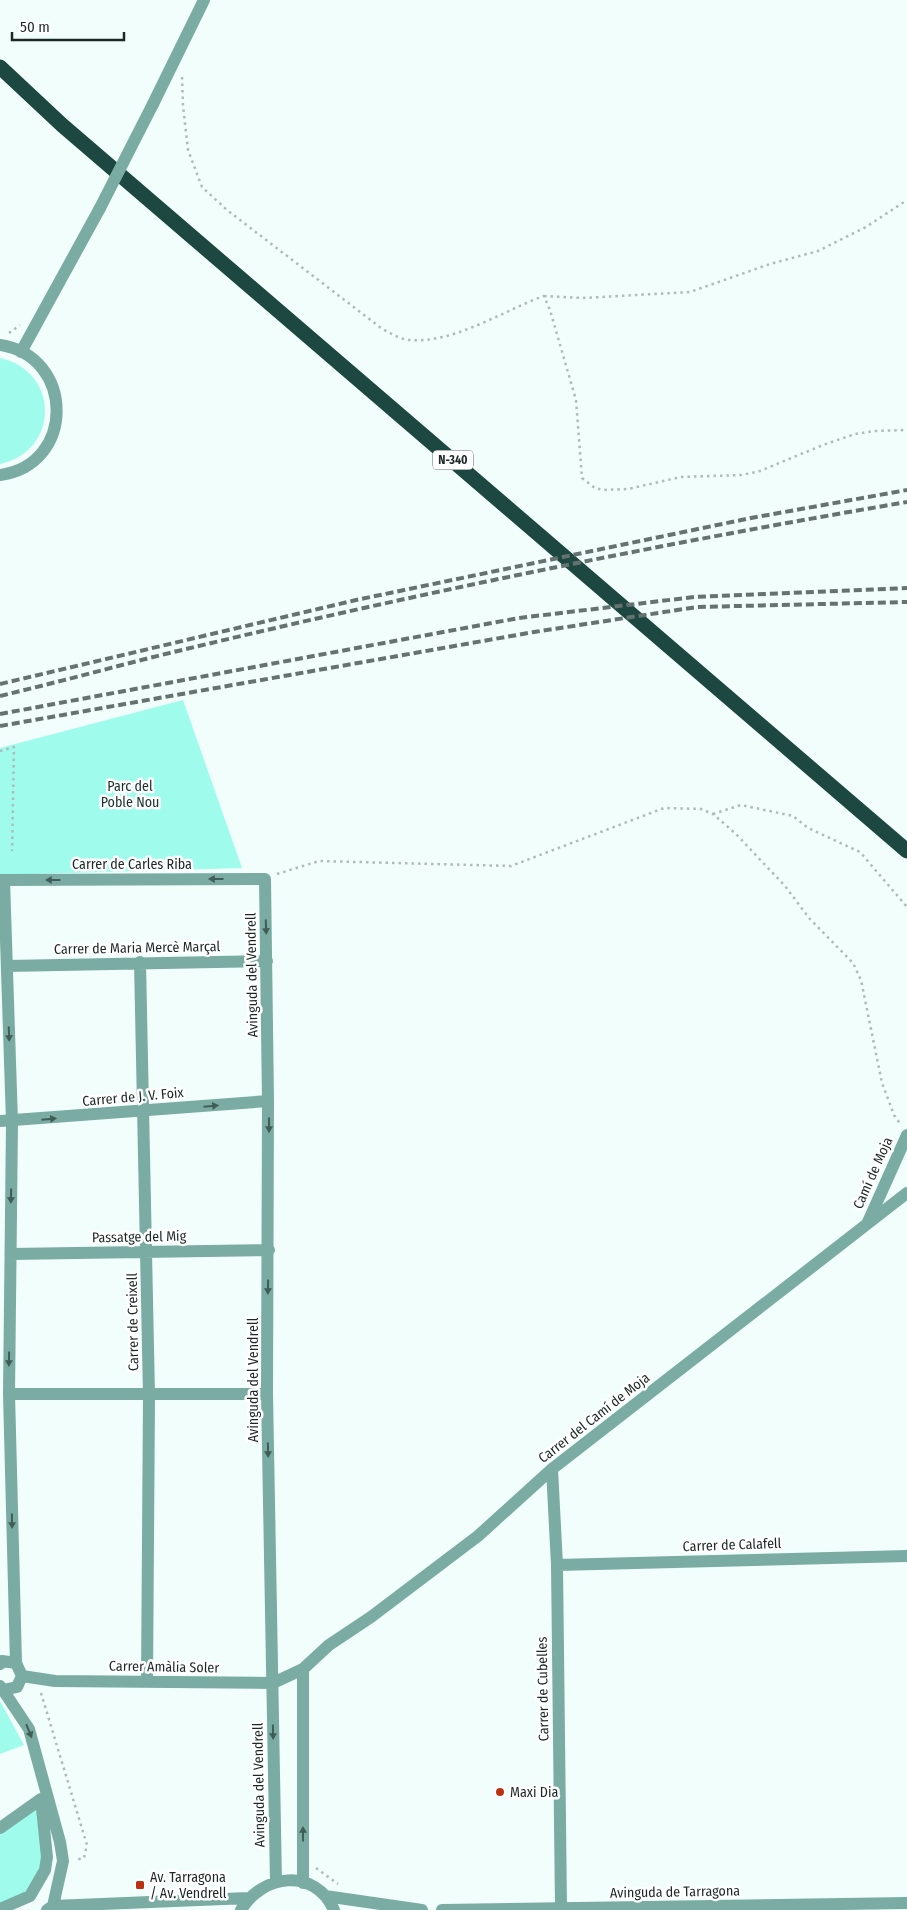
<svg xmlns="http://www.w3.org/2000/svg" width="907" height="1910" font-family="'Fira Sans Condensed',sans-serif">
	<rect width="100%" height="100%" fill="#f1fefb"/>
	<!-- green -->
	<path fill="#9ffced" d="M0,358C60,371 60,451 0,464Z
		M183,700L242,868L0,875V748Z
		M0,1701L24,1745L0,1754Z
		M41,1800L47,1856L29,1895L0,1908V1829Z"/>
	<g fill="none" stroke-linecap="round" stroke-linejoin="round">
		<!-- path -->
		<path stroke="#aebbb8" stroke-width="2.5" stroke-dasharray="2.5 4" stroke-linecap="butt" d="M182,77L183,106L188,150L202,187L227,210L381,328C390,333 399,339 409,340C454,344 504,310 544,296L550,310L576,400L582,478L595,488L603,490L628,489L681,477L742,475L760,471L823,445L855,434L874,431L907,430
			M544,296L583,298L690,292L770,264L818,251L866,227L907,200
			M9,333L20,325
			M0,751L14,747L12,851
			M713,814L741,805L793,816L808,828L860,852L907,907
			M277,874L319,861L511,866L664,808L701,809L713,814L736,834L785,886L809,918L853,963L861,980L882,1083L894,1115L901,1125
			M41,1693L87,1845L84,1858L75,1860
			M316,1868L338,1884"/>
		<!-- minor -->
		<path stroke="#7aaca4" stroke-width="12" d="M153,104L204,0
			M0,345C75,356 76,465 0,475
			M21,352L100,208
			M0,880L265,879L268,1101L267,1394L276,1882
			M4,880L12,1122L9,1394L16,1663
			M140,962L149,1396L147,1682
			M7,966L267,961
			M0,1121L268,1101
			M868,1222L907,1135
			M11,1254L269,1250
			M9,1394H267
			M552,1469L557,1565L561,1908
			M557,1565L907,1556
			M0,1664L2,1661L16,1663L22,1676L17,1687L3,1690L0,1686
			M22,1676L55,1681L273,1683L303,1669L329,1645L371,1617L478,1536L552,1469L907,1193
			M3,1690L29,1729L60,1842L63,1861L53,1906
			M0,1828L41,1799L47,1857L45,1870L30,1896L0,1909
			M303,1883V1669
			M325,1896L422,1910
			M47,1910L53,1906L248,1898
			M241,1910C262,1874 315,1867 334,1910
			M442,1910L907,1903"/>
		<!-- highway -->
		<path stroke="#1d4741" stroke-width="15" d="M0,67L62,125L907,851"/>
		<!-- rail -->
		<path stroke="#657270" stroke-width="4" stroke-dasharray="8 4" stroke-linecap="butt" d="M0,684L356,600L751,518L907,490
			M0,696C50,684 99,671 149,658C399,597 653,545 907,502
			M0,714L519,618L694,597L907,588
			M0,726L534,632L697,607L907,602"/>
		<!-- minor-bridge -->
		<path stroke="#7aaca4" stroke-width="12" d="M100,208L153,104"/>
	</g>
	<!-- one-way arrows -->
	<defs><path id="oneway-solid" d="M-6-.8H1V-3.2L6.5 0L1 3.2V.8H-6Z" transform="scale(1.25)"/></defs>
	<g fill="#415d58">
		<use href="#oneway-solid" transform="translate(216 879) rotate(180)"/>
		<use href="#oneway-solid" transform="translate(53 880) rotate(180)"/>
		<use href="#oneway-solid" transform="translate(266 927) rotate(88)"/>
		<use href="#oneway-solid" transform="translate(9 1034) rotate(88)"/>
		<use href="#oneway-solid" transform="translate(211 1106) rotate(-5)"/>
		<use href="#oneway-solid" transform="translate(49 1119) rotate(-5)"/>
		<use href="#oneway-solid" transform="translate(269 1125) rotate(90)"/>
		<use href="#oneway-solid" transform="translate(11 1196) rotate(91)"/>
		<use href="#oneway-solid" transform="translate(268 1287) rotate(91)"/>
		<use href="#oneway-solid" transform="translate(9 1359) rotate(91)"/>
		<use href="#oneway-solid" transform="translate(268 1450) rotate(89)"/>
		<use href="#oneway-solid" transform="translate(12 1521) rotate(89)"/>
		<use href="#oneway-solid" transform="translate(29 1731) rotate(68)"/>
		<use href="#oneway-solid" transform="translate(273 1732) rotate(89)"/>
		<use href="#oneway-solid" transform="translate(303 1834) rotate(-90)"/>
	</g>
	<!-- markers -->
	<g fill="#bc3112" stroke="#fff" stroke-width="2">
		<circle cx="500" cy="1792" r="5"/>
		<rect x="135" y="1880" width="10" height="10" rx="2.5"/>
	</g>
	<g text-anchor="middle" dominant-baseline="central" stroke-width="5" stroke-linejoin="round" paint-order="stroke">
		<!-- shield labels -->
		<rect fill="#fff" stroke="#5f6867" stroke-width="1" x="433" y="450.5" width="40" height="19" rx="4"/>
		<g font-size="12" font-weight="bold" fill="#1b2826">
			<text x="453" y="460">N-340</text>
		</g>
		<!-- park labels -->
		<g font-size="14" fill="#1a312d" stroke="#fff">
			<text x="130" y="786">Parc del<tspan x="130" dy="16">Poble Nou</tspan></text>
		</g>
		<!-- street labels -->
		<g font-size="14" fill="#1b2826" stroke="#fff">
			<text x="132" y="864">Carrer de Carles Riba</text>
			<text transform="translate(137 948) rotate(-1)">Carrer de Maria Mercè Marçal</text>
			<text transform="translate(252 975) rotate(-91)">Avinguda del Vendrell</text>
			<text transform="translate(133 1097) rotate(-5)">Carrer de J. V. Foix</text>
			<text transform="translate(873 1173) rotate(-66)">Camí de Moja</text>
			<text transform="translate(139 1237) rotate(-1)">Passatge del Mig</text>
			<text transform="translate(133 1322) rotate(-91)">Carrer de Creixell</text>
			<text transform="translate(253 1380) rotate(-90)">Avinguda del Vendrell</text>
			<text transform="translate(594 1418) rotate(-38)">Carrer del Camí de Moja</text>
			<text transform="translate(732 1545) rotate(-2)">Carrer de Calafell</text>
			<text transform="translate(164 1667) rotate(1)">Carrer Amàlia Soler</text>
			<text transform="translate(543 1689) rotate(-91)">Carrer de Cubelles</text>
			<text transform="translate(259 1785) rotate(-91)">Avinguda del Vendrell</text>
			<text transform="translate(675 1892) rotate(-1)">Avinguda de Tarragona</text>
		</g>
		<!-- poi labels -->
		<g font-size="14" fill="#1b2826" stroke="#fff" text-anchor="start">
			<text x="510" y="1792">Maxi Dia</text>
			<text x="150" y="1877">Av. Tarragona<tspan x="150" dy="16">/ Av. Vendrell</tspan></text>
		</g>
	</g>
	<!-- scale -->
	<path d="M12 32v8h112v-8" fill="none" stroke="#1b2826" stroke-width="2.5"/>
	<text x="20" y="32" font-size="15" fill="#1b2826" stroke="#ffffff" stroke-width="4" paint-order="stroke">50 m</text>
</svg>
